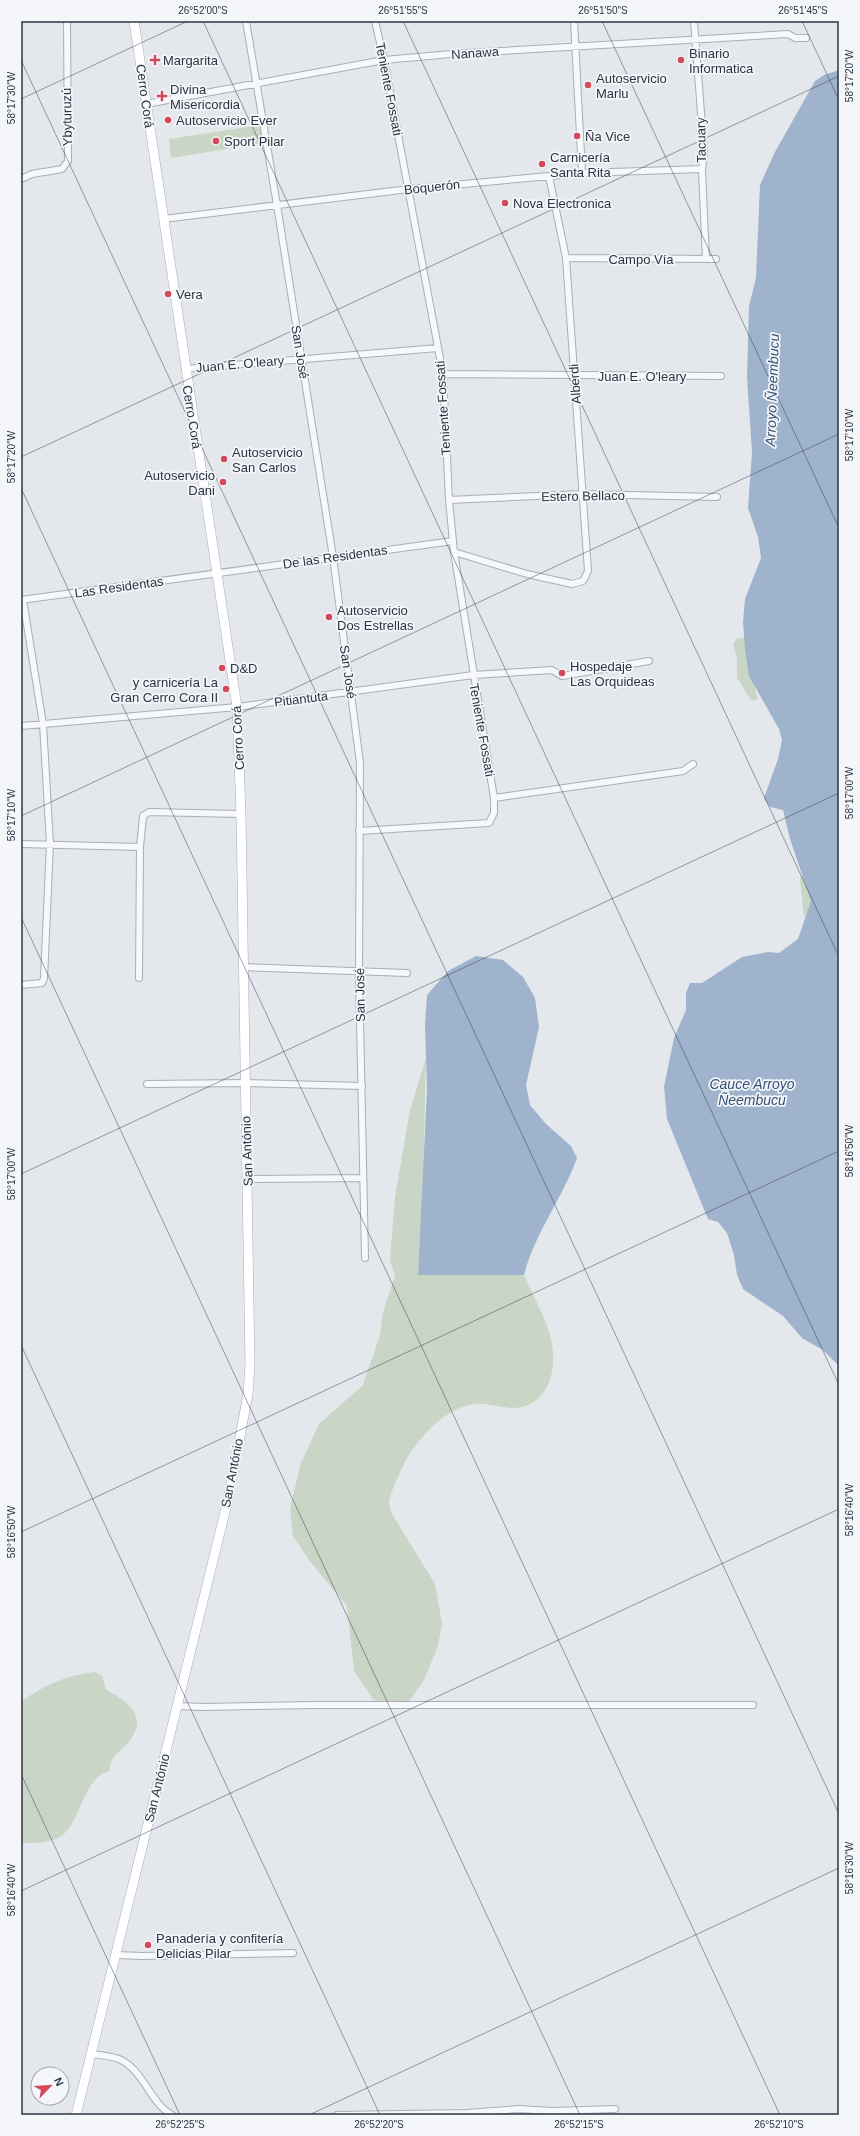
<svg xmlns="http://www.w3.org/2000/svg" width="860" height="2136" font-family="Helvetica,sans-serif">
	<rect width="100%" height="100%" fill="#e4e7ec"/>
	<!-- green -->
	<path fill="#c9d6c5" d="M261,125L264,143L171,158L169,139Z
		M749,636L756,694L758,700H751L737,678V657L733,645L736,639Z
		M803,876L806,878L814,893L810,919L804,916L800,878Z
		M426,1058L423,1181L418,1275H524C532,1293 547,1321 551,1339C557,1364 552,1397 525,1406C508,1412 491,1402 474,1404C444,1409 423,1434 407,1458C403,1465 389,1495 389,1503C389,1506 391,1511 392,1514L435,1584L442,1623L438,1646L424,1680L410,1700L391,1705L373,1699L354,1671L347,1606L309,1560L293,1536L290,1508L301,1463L319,1424L363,1385L380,1335L383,1312L395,1276L390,1260L395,1197L410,1110Z
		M95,1672L102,1676L106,1690C129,1702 150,1717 127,1744C119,1753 109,1757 110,1771C82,1776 81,1827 58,1838C46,1843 34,1843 21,1843V1702C44,1685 67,1675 95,1672Z"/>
	<!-- water -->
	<path fill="#9fb4cc" d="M839,70V1366L823,1350L802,1338L783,1316L743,1289L737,1275L734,1255L727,1233L718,1222L708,1219L667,1119L664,1087L674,1038L686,1010V993L690,983H702L742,957L768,952L779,953L798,939L811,901L790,839L783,810L770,807L764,798L778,759L782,740L779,729L749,676L745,649L743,622L745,599L761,558L758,537L748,508L752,452L747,377L749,306L756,278L760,185L775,152L815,81L824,75Z
		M476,956L503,960L523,977L535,998L539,1027L526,1085L530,1105L546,1124L571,1146L577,1158C562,1199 535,1233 524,1275H418L427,1089L425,1024L427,995L448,971Z"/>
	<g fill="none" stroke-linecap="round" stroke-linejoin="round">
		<!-- street casing -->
		<g stroke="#a9aeb7" stroke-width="8">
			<path id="street" d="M246,21L277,205L333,557L360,763L359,972L365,1258
				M375,21L384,60L443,374L449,500L454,552L494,798
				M574,21L582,173
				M694,21L704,152L702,171L706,259
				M146,104L384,60L451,54L788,34L795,38H806
				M21,179L32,174L62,169L68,161L67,21
				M163,219L409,189L582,173L702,169
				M566,258L716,259
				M185,369L438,348
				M443,374L721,376
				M449,500L582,494L717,497
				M454,552L527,574L572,584L583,581L588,571L566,258L549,176
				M21,600L453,541
				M21,726L237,707L473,675L552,670L562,676L649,661
				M359,831L489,823L494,813V798L683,771L693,764
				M21,844L140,847
				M243,967L407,973
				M139,978L140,847L143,816L149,812L241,814
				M21,985L42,983L44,978L50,844L43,724L23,600
				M147,1084L245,1083L362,1086
				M248,1179L363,1178
				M177,1706L203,1707L314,1705H753
				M116,1955L142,1956L293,1953
				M92,2054C100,2055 111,2056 119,2059C144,2070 149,2102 172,2115
				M337,2115L467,2113L519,2109L552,2111L615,2109"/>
		</g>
		<!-- secondary casing -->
		<g stroke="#a9aeb7" stroke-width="10">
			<path id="secondary" d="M76,2115L228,1500L248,1394L250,1365L241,814L237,707L134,21"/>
		</g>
		<!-- street -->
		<use href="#street" stroke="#f7f8fa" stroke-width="6"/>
		<!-- secondary -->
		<use href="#secondary" stroke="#fff" stroke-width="9"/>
	</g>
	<!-- ticks -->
	<path fill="none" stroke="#2b3445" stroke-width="1" stroke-opacity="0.45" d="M203,21L839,1385M403,21L839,957M602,21L839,528M802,21L839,100M21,60L839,1814M21,99L188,21M21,457L839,76M21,488L780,2115M21,816L839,434M21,917L580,2115M21,1174L839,793M21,1345L380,2115M21,1532L839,1151M21,1774L180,2115M21,1891L839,1509M309,2115L839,1868"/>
	<!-- markers -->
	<g fill="#d1495b" stroke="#f4f6f9" stroke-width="1.5">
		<path d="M153 54h4v4h4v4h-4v4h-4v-4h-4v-4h4z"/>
		<circle cx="681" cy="60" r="4"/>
		<circle cx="588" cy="85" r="4"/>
		<path d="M160 90h4v4h4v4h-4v4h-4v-4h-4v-4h4z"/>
		<circle cx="168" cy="120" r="4"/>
		<circle cx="577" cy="136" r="4"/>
		<circle cx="216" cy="141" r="4"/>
		<circle cx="542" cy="164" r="4"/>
		<circle cx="505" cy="203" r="4"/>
		<circle cx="168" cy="294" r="4"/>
		<circle cx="224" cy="459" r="4"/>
		<circle cx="223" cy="482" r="4"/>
		<circle cx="329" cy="617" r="4"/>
		<circle cx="222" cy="668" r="4"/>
		<circle cx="562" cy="673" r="4"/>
		<circle cx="226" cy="689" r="4"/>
		<circle cx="148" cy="1945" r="4"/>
	</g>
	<g text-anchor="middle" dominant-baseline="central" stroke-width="3.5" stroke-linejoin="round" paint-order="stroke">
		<!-- street labels -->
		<g font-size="13" fill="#2b3445" stroke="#f4f6f9">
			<text transform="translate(475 53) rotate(-4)">Nanawa</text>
			<text transform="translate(389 89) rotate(79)">Teniente Fossati</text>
			<text transform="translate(145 96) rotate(82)">Cerro Corá</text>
			<text transform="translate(67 117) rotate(-91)">Ybyturuzú</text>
			<text transform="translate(701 140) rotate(-91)">Tacuary</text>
			<text transform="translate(432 187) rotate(-6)">Boquerón</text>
			<text x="641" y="259">Campo Vía</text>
			<text transform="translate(300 352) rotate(81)">San José</text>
			<text transform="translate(240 364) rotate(-5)">Juan E. O'leary</text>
			<text x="642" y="376">Juan E. O'leary</text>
			<text transform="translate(575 384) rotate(-94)">Alberdi</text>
			<text transform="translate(443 408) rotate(-94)">Teniente Fossati</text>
			<text transform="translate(192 417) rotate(81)">Cerro Corá</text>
			<text transform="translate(583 496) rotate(-1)">Estero Bellaco</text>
			<text transform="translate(335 557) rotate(-8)">De las Residentas</text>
			<text transform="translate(119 587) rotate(-8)">Las Residentas</text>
			<text transform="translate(348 672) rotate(82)">San José</text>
			<text transform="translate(301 699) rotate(-7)">Pitiantuta</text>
			<text transform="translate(482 730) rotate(80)">Teniente Fossati</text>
			<text transform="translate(238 738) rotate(-93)">Cerro Corá</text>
			<text transform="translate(360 995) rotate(-91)">San José</text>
			<text transform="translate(247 1151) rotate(-92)">San António</text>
			<text transform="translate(232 1473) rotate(-79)">San António</text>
			<text transform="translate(157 1788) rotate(-76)">San António</text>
		</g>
		<!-- poi labels -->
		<g font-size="13" fill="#2b3445" stroke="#f4f6f9" text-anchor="start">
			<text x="689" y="53">Binario<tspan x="689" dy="15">Informatica</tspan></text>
			<text x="163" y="60">Margarita</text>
			<text x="596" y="78">Autoservicio<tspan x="596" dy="15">Marlu</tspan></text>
			<text x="170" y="89">Divina<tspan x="170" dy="15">Misericordia</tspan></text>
			<text x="176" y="120">Autoservicio Ever</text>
			<text x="585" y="136">Ña Vice</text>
			<text x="224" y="141">Sport Pilar</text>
			<text x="550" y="157">Carnicería<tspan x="550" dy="15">Santa Rita</tspan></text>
			<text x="513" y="203">Nova Electronica</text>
			<text x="176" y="294">Vera</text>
			<text x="232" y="452">Autoservicio<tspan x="232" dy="15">San Carlos</tspan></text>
			<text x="215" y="475" text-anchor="end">Autoservicio<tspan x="215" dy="15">Dani</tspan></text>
			<text x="337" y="610">Autoservicio<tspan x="337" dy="15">Dos Estrellas</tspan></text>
			<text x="570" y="666">Hospedaje<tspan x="570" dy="15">Las Orquideas</tspan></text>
			<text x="230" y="668">D&amp;D</text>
			<text x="218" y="682" text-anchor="end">y carnicería La<tspan x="218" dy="15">Gran Cerro Cora II</tspan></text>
			<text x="156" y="1938">Panadería y confitería<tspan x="156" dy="15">Delicias Pilar</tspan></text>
		</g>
		<!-- water labels -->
		<g font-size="14" font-style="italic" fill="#34527a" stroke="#f4f6f9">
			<text transform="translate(772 390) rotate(-88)">Arroyo Ñeembucu</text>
			<text x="752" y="1084">Cauce Arroyo<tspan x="752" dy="16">Ñeembucu</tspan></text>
		</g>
	</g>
	<!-- border -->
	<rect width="860" height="2136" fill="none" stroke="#f4f6f9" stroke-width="44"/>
	<!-- north arrow -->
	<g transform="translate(50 2086) rotate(65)"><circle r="19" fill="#f4f6f9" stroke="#a4a8b1"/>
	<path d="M0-3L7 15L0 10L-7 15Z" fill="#d1495b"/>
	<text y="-6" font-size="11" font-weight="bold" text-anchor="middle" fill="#2b3445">N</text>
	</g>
	<rect x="22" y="22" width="816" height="2092" fill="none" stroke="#2b3445" stroke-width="1.5"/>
	<g font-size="10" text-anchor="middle" fill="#2b3445">
		<text x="203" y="14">26°52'00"S</text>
		<text x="403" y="14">26°51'55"S</text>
		<text x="603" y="14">26°51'50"S</text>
		<text x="803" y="14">26°51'45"S</text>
		<text transform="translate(849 76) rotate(-90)" y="4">58°17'20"W</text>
		<text transform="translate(11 98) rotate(-90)" y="4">58°17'30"W</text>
		<text transform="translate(849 435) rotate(-90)" y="4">58°17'10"W</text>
		<text transform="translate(11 457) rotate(-90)" y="4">58°17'20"W</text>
		<text transform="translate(849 793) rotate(-90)" y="4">58°17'00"W</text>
		<text transform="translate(11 815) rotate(-90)" y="4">58°17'10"W</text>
		<text transform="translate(849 1151) rotate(-90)" y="4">58°16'50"W</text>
		<text transform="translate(11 1174) rotate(-90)" y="4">58°17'00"W</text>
		<text transform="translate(849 1510) rotate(-90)" y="4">58°16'40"W</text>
		<text transform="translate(11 1532) rotate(-90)" y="4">58°16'50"W</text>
		<text transform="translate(849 1868) rotate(-90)" y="4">58°16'30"W</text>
		<text transform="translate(11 1890) rotate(-90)" y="4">58°16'40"W</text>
		<text x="180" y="2128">26°52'25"S</text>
		<text x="379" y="2128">26°52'20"S</text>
		<text x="579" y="2128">26°52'15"S</text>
		<text x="779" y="2128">26°52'10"S</text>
	</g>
</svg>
